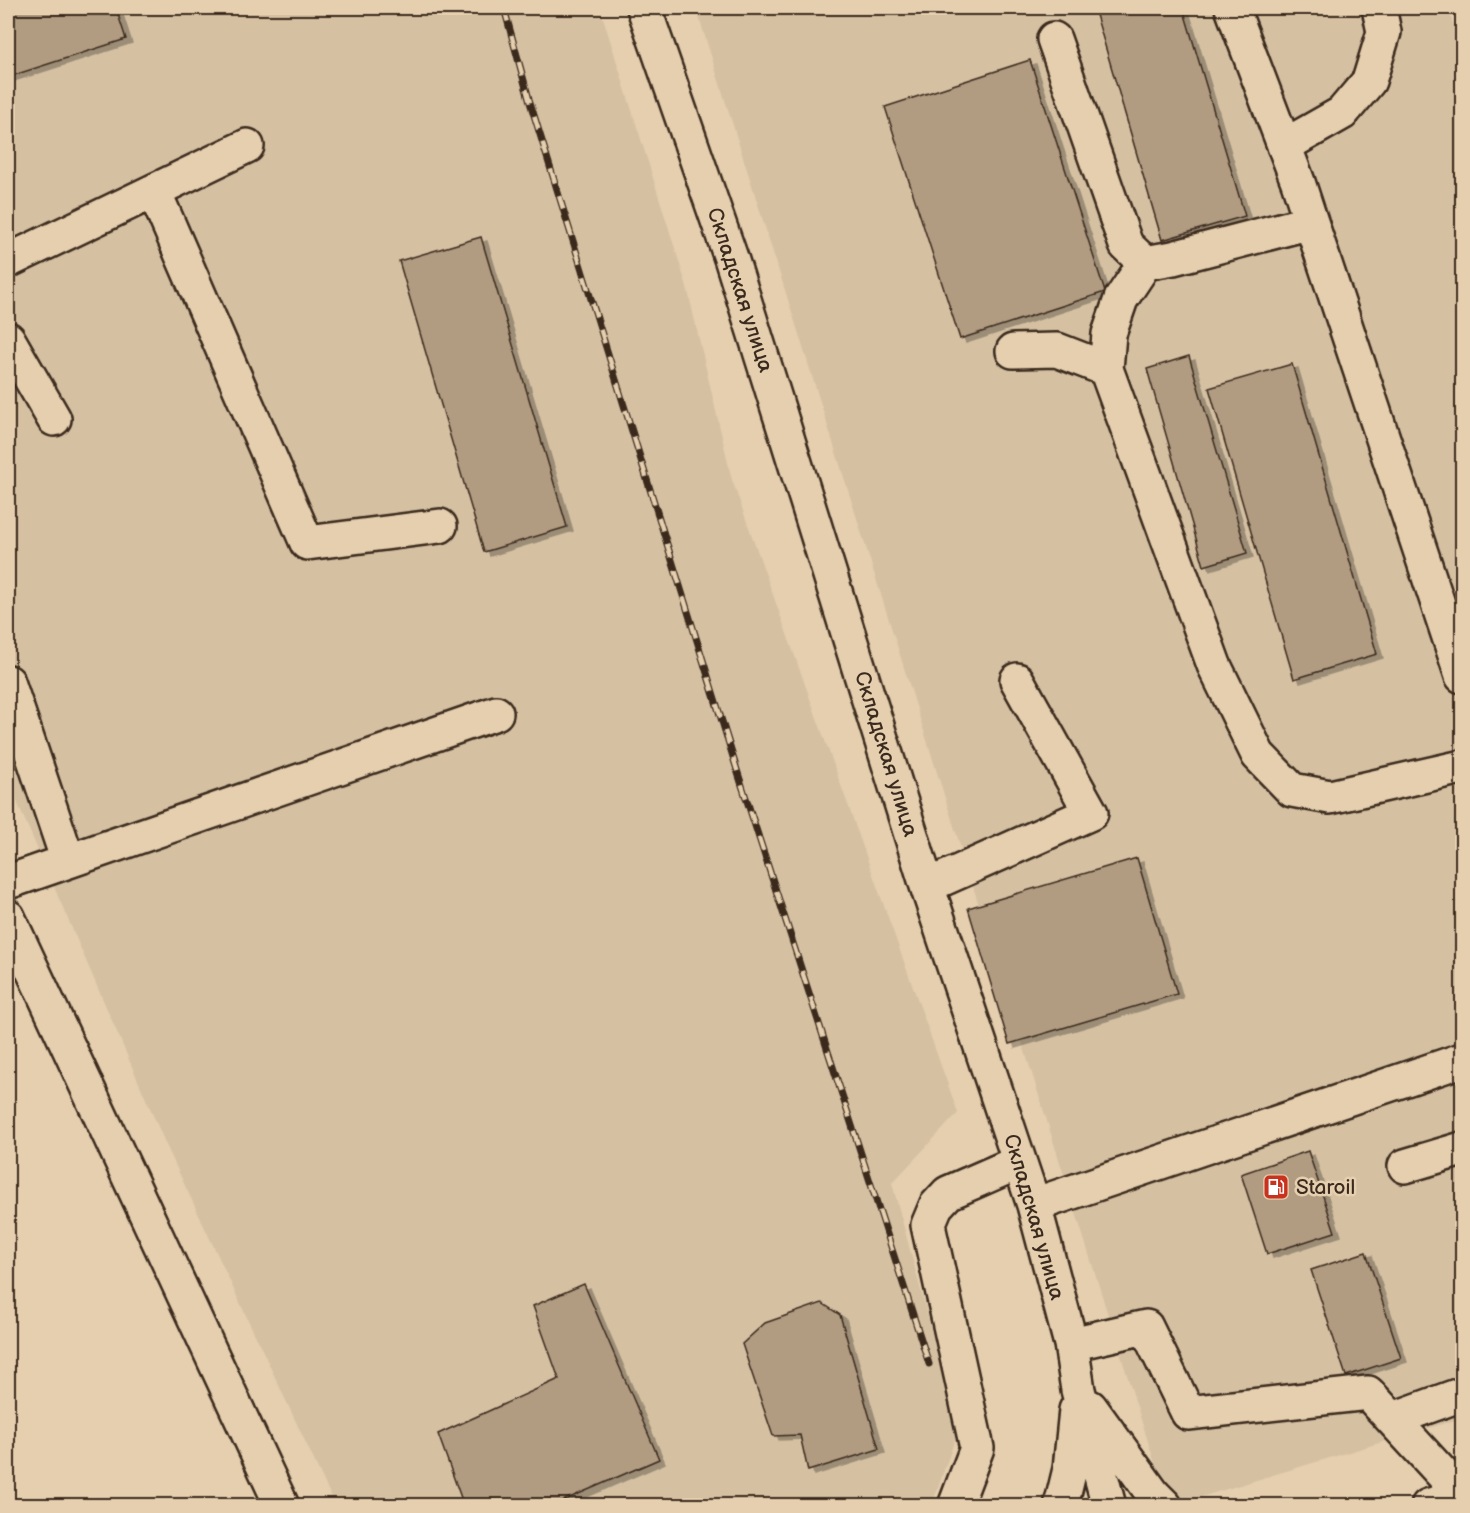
<svg xmlns="http://www.w3.org/2000/svg" width="1470" height="1513" font-family="'Balsamiq Sans',sans-serif">
	<defs>
		<filter id="shadow"><feDropShadow dx="6" dy="4" stdDeviation="0" flood-color="#0004"/></filter>
	</defs>
	<rect width="100%" height="100%" fill="#e5cfaf"/>
	<filter id="ink" filterUnits="userSpaceOnUse"><feTurbulence type="fractalNoise" baseFrequency=".0167" numOctaves="2"/><feDisplacementMap in="SourceGraphic" scale="12" xChannelSelector="R" yChannelSelector="G"/><feConvolveMatrix kernelMatrix="1 2 1 2 8 2 1 2 1" color-interpolation-filters="sRGB"/></filter>
	<g filter="url(#ink)">
		<!-- built -->
		<path fill="#d5c0a2" d="M8,8H600L687,287L732,480L958,1113L892,1183L931,1328L956,1436L932,1505H335L166,1145L8,781Z
			M696,8H1448L1462,50V1418L1174,1505H1168Z"/>
		<!-- building -->
		<path fill="#b19c82" stroke="#3b2a1e" stroke-width="1.5" filter="url(#shadow)" d="M8,8H116L126,39L8,77Z
			M1094,8H1183L1245,216L1162,240Z
			M1030,60L1105,292L960,339L885,107Z
			M481,237L567,527L484,552L399,261Z
			M1189,356L1247,553L1204,566L1147,369Z
			M1292,364L1377,654L1294,679L1209,388Z
			M1137,858L1177,994L1009,1044L968,908Z
			M1308,1151L1335,1232L1267,1254L1241,1174Z
			M1366,1252L1401,1358L1346,1376L1311,1270Z
			M584,1284L659,1459L551,1506H464L438,1434L559,1379L533,1306Z
			M822,1303L840,1315L879,1449L808,1471L800,1435L773,1436L742,1344L765,1323Z"/>
		<g fill="none" stroke-linecap="round" stroke-linejoin="round">
			<!-- minor casing -->
			<g stroke="#3b2a1e" stroke-width="38">
				<path id="minor" d="M644,8L732,261L927,886L1034,1205L1071,1344L1078,1390L1109,1506
					M1232,8L1298,182L1311,222
					M1054,39L1126,245L1145,263L1173,258L1311,222L1462,676
					M1284,146L1342,113L1369,81L1384,32L1379,8
					M154,191L307,543L440,526
					M8,261L247,146
					M1145,263L1121,299L1109,334L1106,369L1214,665L1258,755L1292,790L1330,797L1462,767
					M8,339L54,419
					M1013,351L1057,350L1106,369
					M8,682L68,861
					M8,882L496,713
					M927,886L1091,813L1017,680
					M8,917L282,1506
					M1405,1166L1462,1149
					M1034,1205L1462,1060
					M1071,1344L1146,1327L1188,1413L1368,1393L1462,1495
					M1090,1407L1153,1494L1165,1506
					M1393,1419L1462,1394
					M955,1506L977,1448L928,1225L936,1206L948,1193L1019,1162
					M1061,1506L1070,1469L1076,1410"/>
			</g>
			<!-- highway casing -->
			<g stroke="#3b2a1e" stroke-width="38">
				<path id="highway" d="M1428,1506L1462,1495"/>
			</g>
			<!-- minor -->
			<use href="#minor" stroke="#e5cfaf" stroke-width="33"/>
			<!-- highway -->
			<use href="#highway" stroke="#e5cfaf" stroke-width="33"/>
			<!-- rail casing -->
			<g stroke="#3b2a1e" stroke-width="7">
				<path id="rail" d="M504,8L529,99L738,773L929,1364"/>
			</g>
			<!-- rail -->
			<use href="#rail" stroke="#e5cfaf" stroke-width="4.5" stroke-dasharray="14" stroke-linecap="butt"/>
		</g>
	</g>
	<!-- icons -->
	<defs>
		<g id="fuel-square" transform="scale(1.35)"><rect x="-9" y="-9" width="18" height="18" rx="4" fill="#c8321e" stroke="#e5cfaf"/><path d="M-5.5-6h7V0h2V4h1.3V-2.5L3-4.5l.8-.8L6-3V5H2.5V1h-1V6h-7ZM-4.2-4.7v3.2H.2V-4.7Z" fill="#fff"/></g>
	</defs>
	<g fill-rule="evenodd">
		<use href="#fuel-square" x="1276" y="1187"/>
	</g>
	<g text-anchor="middle" dominant-baseline="central" stroke-width="5" stroke-linejoin="round" paint-order="stroke">
		<!-- street labels -->
		<g font-size="21" fill="#3b2a1e" stroke="#e5cfaf">
			<text transform="translate(740 290) rotate(72)">Складская улица</text>
			<text transform="translate(886 754) rotate(73)">Складская улица</text>
			<text transform="translate(1034 1217) rotate(74)">Складская улица</text>
		</g>
		<!-- poi labels -->
		<g font-size="21" fill="#3b2a1e" stroke="#e5cfaf" text-anchor="start">
			<text x="1296" y="1187">Staroil</text>
		</g>
	</g>
	<!-- margin -->
	<rect width="1470" height="1513" fill="none" stroke="#e5cfaf" stroke-width="30"/>
	<rect x="15" y="15" width="1440" height="1483" fill="none" stroke="#3b2a1e" stroke-width="2" filter="url(#ink)"/>
</svg>
